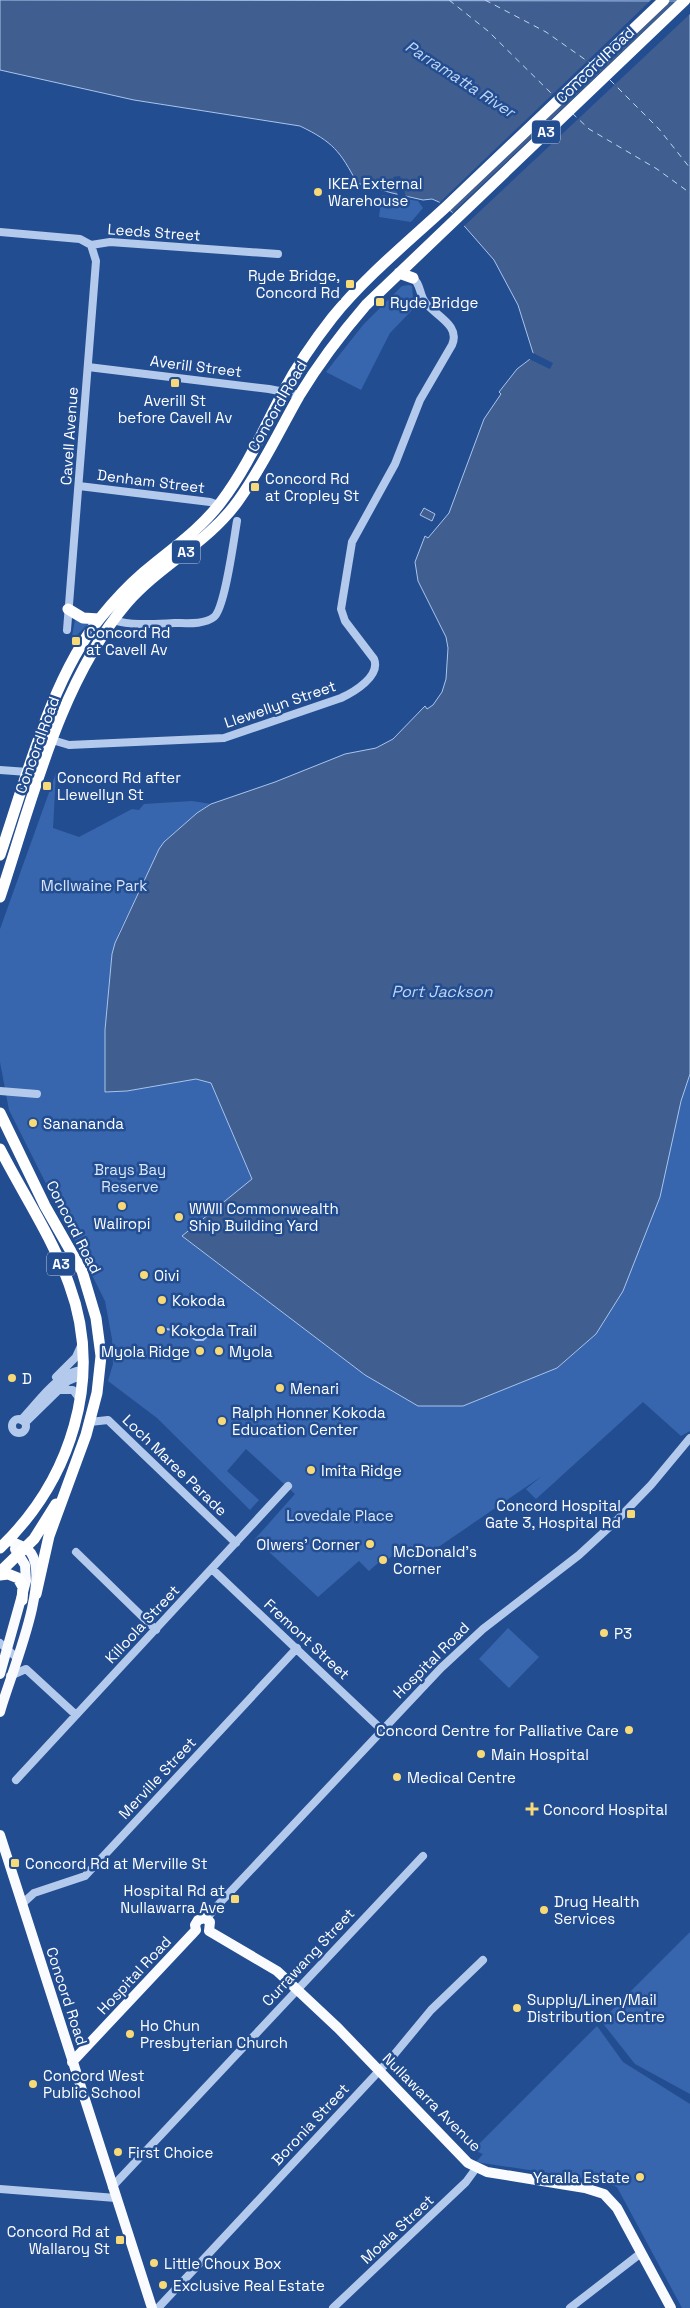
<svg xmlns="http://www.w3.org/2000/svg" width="690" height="2308" font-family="'Space Grotesk',sans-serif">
	<rect width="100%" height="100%" fill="#234d91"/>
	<!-- green -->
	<path fill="#3766ae" d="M382,195L418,201L423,208L411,222L379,217Z
		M409,285L412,286L414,308L390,333L361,390L326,372L363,325L402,286Z
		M75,620L88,624L75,637L72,636Z
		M56,773L53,828L79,837L132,809L139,810L144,804L192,801L211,804L197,813L164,842L119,932L112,954L110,981L105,1030V1092L127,1091L196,1079L211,1083L252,1180L183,1237L365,1375L418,1406H463L557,1368L596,1334L690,1074V1431L681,1436L643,1402L536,1499L526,1489L542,1476L418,1561L401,1548L383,1564L378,1563L369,1571L359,1561L318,1597L255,1539L295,1494L246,1449L227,1471L259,1500L250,1510L157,1418L108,1381L113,1364L112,1339L105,1301L9,1110L0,1062V929Z
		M508,1628L539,1657L509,1688L479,1659Z
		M690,1932V2094L635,2064L601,2021Z
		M597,2026L623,2062L690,2104V2308H682L617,2187L601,2181L476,2162L483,2154L473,2150Z"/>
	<!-- water -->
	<path fill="#405e8f" stroke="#a8c5ed" d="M0,0L690,1V1074L681,1101L660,1197L623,1291L596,1334L557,1368L463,1406H418L365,1375L182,1236L252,1179L211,1083L196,1079L127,1091L105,1092V1030L112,954L115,943L159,849L164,842L197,813L211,804L275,782L345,754L376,748L393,739L425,706L427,709L433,705L442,692L446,679L448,648L446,637L418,581L415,562L425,536L428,538L449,513L484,419L501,394L499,392L517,369L534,356L518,305L494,260L452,212L439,202L432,199L423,200L392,193L357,183C340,151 333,142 300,126L134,100L0,70Z
		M424,508L435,514L432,521L420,515Z"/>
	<!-- pier -->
	<path fill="#234d91" d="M651,0H670L448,212L438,204Z
		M677,0H690V14L462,228L451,214Z
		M400,176L406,197H404L398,196L393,177Z
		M531,352L553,363L550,369L527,358L531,355Z"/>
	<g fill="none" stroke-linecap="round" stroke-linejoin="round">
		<!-- stream -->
		<path stroke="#a8c5ed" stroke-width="2" d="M166,1329L180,1331L196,1340H203L217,1328"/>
		<!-- ferry -->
		<path stroke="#c0d5f3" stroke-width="1" stroke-dasharray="6 5" stroke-linecap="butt" d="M449,0L488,31L555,97
			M485,0L546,32L590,63
			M610,80L659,129L690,168
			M572,113L589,129L657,169L690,193"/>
		<!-- minor -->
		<path stroke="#b4caec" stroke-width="8" d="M0,232L80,239L91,245
			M91,245L110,242L278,254
			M88,367L269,389L300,395
			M79,486L210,502L219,505
			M113,620C133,626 153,624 174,623C186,623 204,625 214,617C225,608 234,538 237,521
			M67,630L96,261L91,245
			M49,739L69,745L224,738L341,698C354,692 381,676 374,659L345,621L341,609L352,542L395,464L420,400L452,345C461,325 435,316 425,302C419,294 421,284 413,278
			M0,770L28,772
			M0,1091L37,1094
			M56,1377L76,1357L81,1346
			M59,1390H73L80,1399
			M12 1426a7 7 0 1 1 14 0a7 7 0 1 1-14 0Z
			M21,1420C38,1403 58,1371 83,1370
			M90,1422L108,1420L236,1543
			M25,1423L68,1381L75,1378H83
			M76,1552L156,1630
			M212,1569L382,1730
			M0,1643L16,1657
			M10,1676L26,1669L76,1715
			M16,1780L288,1486
			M22,1904L34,1893L85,1876L297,1648
			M207,1919L215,1908L441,1668L483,1629L579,1555L617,1520L651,1485L690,1438
			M112,2187L423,1856
			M0,2189L116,2198
			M158,2308L393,2056L431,2010L483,1960
			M333,2308L466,2182L477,2167
			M570,2308L641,2253"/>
		<!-- major -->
		<path stroke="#fafbff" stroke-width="10" d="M0,1674L26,1581L25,1565L15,1549
			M0,1712C9,1678 51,1582 31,1553C26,1546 16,1544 8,1540
			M0,1835L152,2308
			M196,1930L195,1925L198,1920L205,1918L210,1922L209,1931
			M209,1931L277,1971L290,1983L338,2028L468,2163L487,2172L585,2188L604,2194L617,2208L671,2308
			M72,2062L196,1930"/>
		<!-- highway -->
		<path stroke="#fff" stroke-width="11" d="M399,273L413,278
			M68,609L83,618L99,619
			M0,855C25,782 52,676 101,617C114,601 128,586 143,573C170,550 200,530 221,502C247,468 263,430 283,392C297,366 314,341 332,318C365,277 408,242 447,206C519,137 592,69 664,0
			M0,897C32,801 60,681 127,603C160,565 208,543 238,501C262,468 279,431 299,396C319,363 341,334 366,305L685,0
			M0,1113L45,1206L82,1271L96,1318L101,1356L97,1393L86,1435L49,1536L36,1594
			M0,1149C23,1194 52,1237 69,1284C104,1378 71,1480 0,1548
			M0,1572L34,1539L56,1504
			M0,1575L8,1574L18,1578L23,1587L22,1600"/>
	</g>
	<!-- markers -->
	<g fill="#f8d977" stroke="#234d91" stroke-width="2">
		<circle cx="318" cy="192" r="5"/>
		<rect x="345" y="279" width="10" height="10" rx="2.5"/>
		<rect x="375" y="297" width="10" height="10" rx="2.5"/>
		<rect x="170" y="378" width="10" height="10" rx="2.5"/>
		<rect x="250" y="482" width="10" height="10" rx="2.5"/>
		<rect x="71" y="636" width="10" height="10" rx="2.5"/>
		<rect x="42" y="781" width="10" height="10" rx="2.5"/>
		<circle cx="33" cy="1123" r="5"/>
		<circle cx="122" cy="1206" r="5"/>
		<circle cx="179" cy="1217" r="5"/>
		<circle cx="144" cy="1275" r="5"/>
		<circle cx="162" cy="1300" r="5"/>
		<circle cx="161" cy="1330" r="5"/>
		<circle cx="200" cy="1351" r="5"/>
		<circle cx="219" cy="1351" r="5"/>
		<circle cx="12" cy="1378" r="5"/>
		<circle cx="280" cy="1388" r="5"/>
		<circle cx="222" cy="1421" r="5"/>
		<circle cx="311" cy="1470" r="5"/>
		<rect x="626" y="1509" width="10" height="10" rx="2.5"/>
		<circle cx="370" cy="1544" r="5"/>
		<circle cx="383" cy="1560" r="5"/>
		<circle cx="604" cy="1633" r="5"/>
		<circle cx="629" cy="1730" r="5"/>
		<circle cx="481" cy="1754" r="5"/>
		<circle cx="397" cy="1777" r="5"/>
		<path d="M529.5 1801.5h5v5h5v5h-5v5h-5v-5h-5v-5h5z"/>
		<rect x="10" y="1858" width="10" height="10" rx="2.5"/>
		<rect x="230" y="1894" width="10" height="10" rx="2.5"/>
		<circle cx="544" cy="1910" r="5"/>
		<circle cx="517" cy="2008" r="5"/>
		<circle cx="130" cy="2034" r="5"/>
		<circle cx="33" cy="2084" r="5"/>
		<circle cx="118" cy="2152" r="5"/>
		<circle cx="640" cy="2177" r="5"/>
		<rect x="115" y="2235" width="10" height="10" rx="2.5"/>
		<circle cx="154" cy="2263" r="5"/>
		<circle cx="163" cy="2285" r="5"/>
	</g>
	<g text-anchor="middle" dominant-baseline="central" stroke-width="5" stroke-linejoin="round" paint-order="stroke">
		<!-- shield labels -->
		<g fill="#234d91" stroke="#bdcade" stroke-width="1">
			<rect x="532" y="120.5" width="28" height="23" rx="4"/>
			<rect x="172" y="540.5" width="28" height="23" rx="4"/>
			<rect x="47" y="1252.5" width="28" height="23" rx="4"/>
		</g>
		<g font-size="14" font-weight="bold" fill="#fff">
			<text x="546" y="132">A3</text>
			<text x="186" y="552">A3</text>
			<text x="61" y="1264">A3</text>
		</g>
		<!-- street labels -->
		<g font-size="15" fill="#fff" stroke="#234d91">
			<text transform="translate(595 65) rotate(-44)">Concord Road</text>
			<text transform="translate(154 232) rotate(4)">Leeds Street</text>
			<text transform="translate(196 366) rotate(7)">Averill Street</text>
			<text transform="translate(277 406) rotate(-60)">Concord Road</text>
			<text transform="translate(69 436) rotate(-86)">Cavell Avenue</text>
			<text transform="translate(151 481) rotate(7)">Denham Street</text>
			<text transform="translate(280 704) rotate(-19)">Llewellyn Street</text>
			<text transform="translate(37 745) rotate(-70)">Concord Road</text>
			<text transform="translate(74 1227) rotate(63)">Concord Road</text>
			<text transform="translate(175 1465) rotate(44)">Loch Maree Parade</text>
			<text transform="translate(142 1624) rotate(-47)">Killoola Street</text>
			<text transform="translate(307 1639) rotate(43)">Fremont Street</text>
			<text transform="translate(431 1660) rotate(-45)">Hospital Road</text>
			<text transform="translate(157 1778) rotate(-47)">Merville Street</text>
			<text transform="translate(308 1957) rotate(-47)">Currawang Street</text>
			<text transform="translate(134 1975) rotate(-47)">Hospital Road</text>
			<text transform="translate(67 1996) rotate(72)">Concord Road</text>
			<text transform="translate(432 2102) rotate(45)">Nullawarra Avenue</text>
			<text transform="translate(310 2124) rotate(-47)">Boronia Street</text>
			<text transform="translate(397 2229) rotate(-43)">Moala Street</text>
		</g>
		<!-- poi labels -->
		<g font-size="15" fill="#fff" stroke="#234d91" text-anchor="start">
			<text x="328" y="183">IKEA External<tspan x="328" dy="17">Warehouse</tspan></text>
			<text x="340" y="275" text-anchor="end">Ryde Bridge,<tspan x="340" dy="17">Concord Rd</tspan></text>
			<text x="390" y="302">Ryde Bridge</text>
			<text x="175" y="400" text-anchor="middle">Averill St<tspan x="175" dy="17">before Cavell Av</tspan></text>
			<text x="265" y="478">Concord Rd<tspan x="265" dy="17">at Cropley St</tspan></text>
			<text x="86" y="632">Concord Rd<tspan x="86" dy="17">at Cavell Av</tspan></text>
			<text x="57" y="777">Concord Rd after<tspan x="57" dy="17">Llewellyn St</tspan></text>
			<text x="43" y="1123">Sanananda</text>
			<text x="189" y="1208">WWII Commonwealth<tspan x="189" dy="17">Ship Building Yard</tspan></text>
			<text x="122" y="1223" text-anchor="middle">Waliropi</text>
			<text x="154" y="1275">Oivi</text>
			<text x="172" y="1300">Kokoda</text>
			<text x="171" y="1330">Kokoda Trail</text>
			<text x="190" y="1351" text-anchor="end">Myola Ridge</text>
			<text x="229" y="1351">Myola</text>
			<text x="22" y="1378">D</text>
			<text x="290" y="1388">Menari</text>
			<text x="232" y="1412">Ralph Honner Kokoda<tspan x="232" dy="17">Education Center</tspan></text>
			<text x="321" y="1470">Imita Ridge</text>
			<text x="621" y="1505" text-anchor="end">Concord Hospital<tspan x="621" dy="17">Gate 3, Hospital Rd</tspan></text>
			<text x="360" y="1544" text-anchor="end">OIwers' Corner</text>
			<text x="393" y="1551">McDonald's<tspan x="393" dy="17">Corner</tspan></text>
			<text x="614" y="1633">P3</text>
			<text x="619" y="1730" text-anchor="end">Concord Centre for Palliative Care</text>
			<text x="491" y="1754">Main Hospital</text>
			<text x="407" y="1777">Medical Centre</text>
			<text x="543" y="1809">Concord Hospital</text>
			<text x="25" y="1863">Concord Rd at Merville St</text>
			<text x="225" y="1890" text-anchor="end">Hospital Rd at<tspan x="225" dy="17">Nullawarra Ave</tspan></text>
			<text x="554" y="1901">Drug Health<tspan x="554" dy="17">Services</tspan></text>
			<text x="527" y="1999">Supply/Linen/Mail<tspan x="527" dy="17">Distribution Centre</tspan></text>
			<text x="140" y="2025">Ho Chun<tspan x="140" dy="17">Presbyterian Church</tspan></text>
			<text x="43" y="2075">Concord West<tspan x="43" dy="17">Public School</tspan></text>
			<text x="128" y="2152">First Choice</text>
			<text x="630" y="2177" text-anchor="end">Yaralla Estate</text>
			<text x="110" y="2231" text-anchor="end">Concord Rd at<tspan x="110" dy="17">Wallaroy St</tspan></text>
			<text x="164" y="2263">Little Choux Box</text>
			<text x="173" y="2285">Exclusive Real Estate</text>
		</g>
		<!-- park labels -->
		<g font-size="15" fill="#d9e6f9" stroke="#234d91">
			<text x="94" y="885">McIlwaine Park</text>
			<text x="130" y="1169">Brays Bay<tspan x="130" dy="17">Reserve</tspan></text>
			<text x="340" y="1515">Lovedale Place</text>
		</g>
		<!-- water labels -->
		<g font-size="16" font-style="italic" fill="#c0d5f3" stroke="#234d91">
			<text transform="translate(460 79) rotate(33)">Parramatta River</text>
			<text x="442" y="991">Port Jackson</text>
		</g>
	</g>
</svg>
